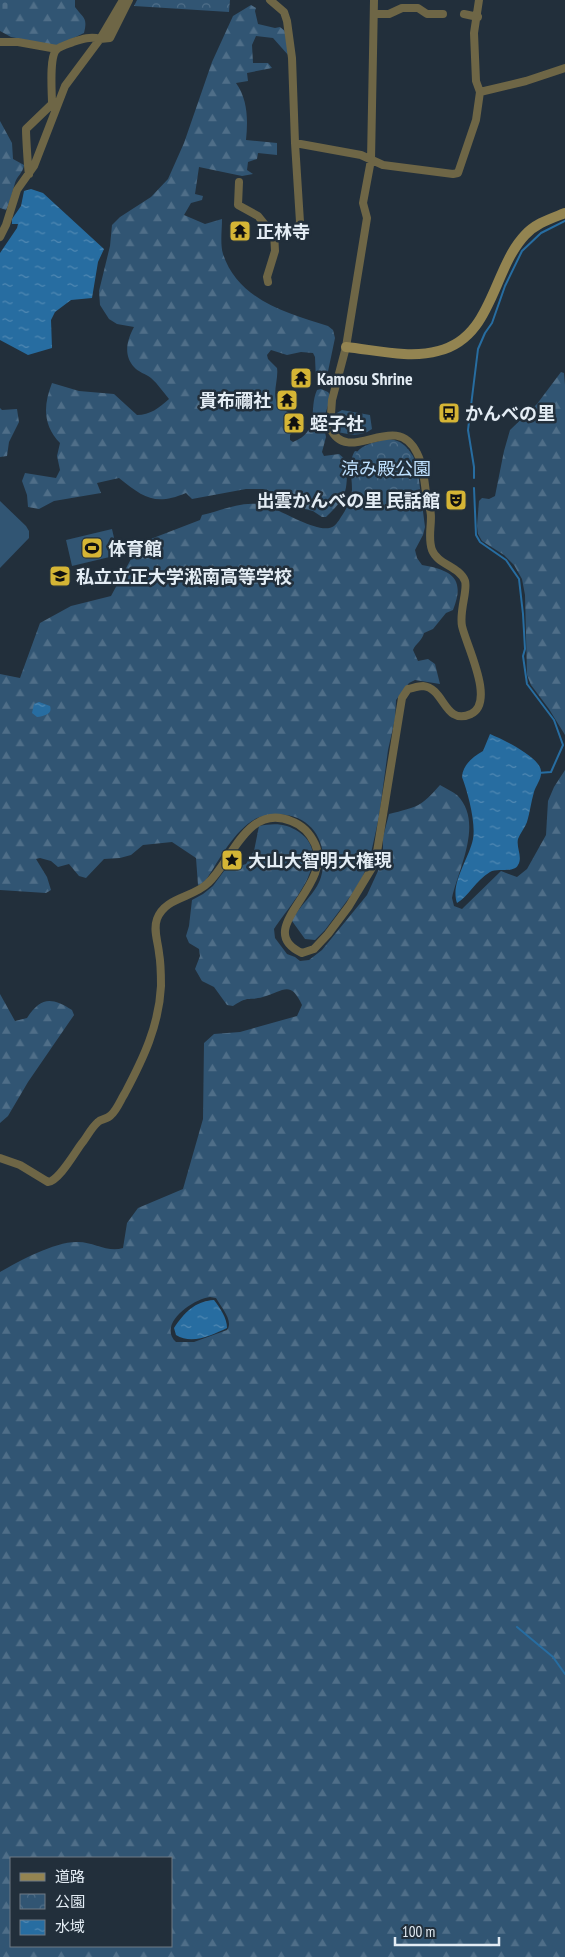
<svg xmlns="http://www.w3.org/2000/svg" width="565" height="1957" font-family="'PT Sans Narrow','Noto Sans JP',sans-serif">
	<defs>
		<pattern id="forest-firs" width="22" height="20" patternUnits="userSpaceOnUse" patternTransform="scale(1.25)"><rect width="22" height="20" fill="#315573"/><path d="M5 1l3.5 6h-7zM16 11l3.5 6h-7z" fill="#4f6e88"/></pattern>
		<pattern id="cemetery-stones" width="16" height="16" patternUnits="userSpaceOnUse" patternTransform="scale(1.25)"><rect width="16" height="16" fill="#315573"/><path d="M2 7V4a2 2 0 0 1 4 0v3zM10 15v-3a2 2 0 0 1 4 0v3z" fill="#4f6e88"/></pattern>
		<pattern id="park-crowns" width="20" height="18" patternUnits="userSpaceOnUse" patternTransform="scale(1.25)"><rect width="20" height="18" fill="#315573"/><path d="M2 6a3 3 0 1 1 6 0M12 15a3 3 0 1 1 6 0" fill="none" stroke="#4f6e88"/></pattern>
		<pattern id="water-ripples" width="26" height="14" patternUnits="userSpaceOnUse" patternTransform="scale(1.25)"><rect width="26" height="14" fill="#276da1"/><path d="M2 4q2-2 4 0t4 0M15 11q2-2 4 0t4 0" fill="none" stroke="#5189b3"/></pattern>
	</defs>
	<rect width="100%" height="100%" fill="#222f3b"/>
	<!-- green -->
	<path fill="#315573" d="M342,410L370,415L372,429C361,437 350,435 338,432L333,424L335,414Z
		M0,501L26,526L29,531V538L0,568Z
		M112,529L118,555L72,566L66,540Z"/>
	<!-- forest -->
	<path fill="url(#forest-firs)" fill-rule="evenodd" d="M0,0H75V7C83,18 88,17 84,33L57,46L11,37L0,31Z
		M251,5L256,8L255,11L258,24L275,28L280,27L285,31L289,56L273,38L256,36L252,45L253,63H268L272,68L247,73L248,81L236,83C248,100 248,120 246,140L277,143V155L258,153L257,159L248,162L247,170L253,174L242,176L199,167L195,194L203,196L202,200L191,203L184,215L205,224L222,219C222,230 220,244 223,254C238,300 287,313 328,326L333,330L335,338L326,381L323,384L316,381L315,357L313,353L301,352L287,355L271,350L267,355L268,359L277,368C279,380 270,397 280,407C283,411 292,413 297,416C301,424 295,429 290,435V440L293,442C321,431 308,410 317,390L321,389L328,392L330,395L329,402L323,422L326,437L322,452L324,456L339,454L347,461C347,491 348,496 326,517H322L313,511L297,507L278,495L263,489H246L192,499L186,493C155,506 144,498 119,478L97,483L101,493L54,501L39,509L28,507L27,495L22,481L25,473L56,478L60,470L57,456L60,443C43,425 43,406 52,383L79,391L114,394L137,415C150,415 159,408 169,399C163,392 158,384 151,378C146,374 138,372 134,367C123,355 127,340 134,327L117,324L109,319L100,305L99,291L110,246L112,225L120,217L151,197L168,179L184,143L212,62L233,16Z
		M0,121L12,143L13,159L24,165C23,173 17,176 15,183C12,192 11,201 6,210L0,208Z
		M561,372L564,373L565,385V735L549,709L531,685L527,675L525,595L522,579L514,565L504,555L482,541L478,534L477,526L479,501L482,498L489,499L495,496L504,451L510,430L537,404Z
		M0,408L2,410L17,409L19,422L9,442L7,456L0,457Z
		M408,449L413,456L417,465L425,527L423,535L415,550L417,558L422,565C451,570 466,578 453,610L446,613L433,629L424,633C422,641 416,643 413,650L418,661L428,659L435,664L440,684L415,680L409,683L396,700L395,719L388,750L379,817L369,862L362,878L352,894L325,930L315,940L305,939L292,921C299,905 316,894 321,877C331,842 309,810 272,815C267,816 261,816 257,818C234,830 220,859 206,880L200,885H198L196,858L172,842L143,845L131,855L120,858L104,859L86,878L79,876L69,864L58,867L51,861L40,858L36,859L47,877L51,890L46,893L0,890V674L20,678L40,623L71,606L111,596L131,559L148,540L200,520L202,515C221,511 238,502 258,504C276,505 319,537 334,526C337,524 341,517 343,514C347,508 352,496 352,489C352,477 348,461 355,451L360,452Z
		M565,770V1957H0V1272C19,1261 56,1241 78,1242C94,1242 108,1253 123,1248L127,1223L138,1208L183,1189L203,1119L204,1043L214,1034L240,1032L297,1016L302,1005C290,979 283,992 263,997C248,1001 249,995 233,1006L227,1005L214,987L202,981L195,969L200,956L199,949L189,943L186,936L189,926L192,900L203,894L213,886L224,871L246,864L254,851L259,826C274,823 286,823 299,832C336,858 290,904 274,929L275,938L287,954L295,957L300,961L309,960L322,950L367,895L383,860V837L389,814C417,807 421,807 440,785C445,788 452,791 457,795C484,822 459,867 452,898L454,906L462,909L501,871L517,877L527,869L546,835L548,801L554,787ZM210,1297L216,1298C221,1307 234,1321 227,1330L194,1342H176C157,1324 193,1299 210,1297ZM11,1858H171V1946H11Z
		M0,994L15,1021L27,1018C41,997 51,997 72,1010L74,1015L28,1082L8,1116L0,1123Z"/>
	<!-- cemetery -->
	<path fill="url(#cemetery-stones)" d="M0,0H16L18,11L0,10Z"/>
	<!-- park -->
	<path fill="url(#park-crowns)" d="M137,0H230L229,12L134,6Z
		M387,439C408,440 414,456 416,474C417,477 419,482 416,485C414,487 409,489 407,491C391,501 371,496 355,487C353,452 350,448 387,439Z"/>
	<!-- water -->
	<path fill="url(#water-ripples)" d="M31,189L43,193L104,249L98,262L92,298L71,300L55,312L51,320L52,348L28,355L0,340V253L17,228L18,224H12V219L21,206L24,191Z
		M39,702L50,706C53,714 44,716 37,717L32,713L34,704Z
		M490,734C502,739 540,757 541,771C542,779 536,785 534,792C531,802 530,812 527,822C525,828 520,833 518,839C516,848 523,857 518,865C514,873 498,868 490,872C476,880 468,897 457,903C450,883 469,859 473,839C476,823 468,793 462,777C463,764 473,757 483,751Z
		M214,1300C220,1308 227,1318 227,1328C212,1335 192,1345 176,1335L174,1328C184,1313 195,1301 214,1300Z"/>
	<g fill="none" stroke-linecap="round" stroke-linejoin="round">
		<!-- stream -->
		<path stroke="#276da1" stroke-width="2" d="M474,478V467L468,430L478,349L485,333L492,323L505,286L522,251L541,233L565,221
			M474,488L476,535L480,542L506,560L519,579L523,614L525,649L523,656L527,684L554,720L563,745L551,772L538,773
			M517,1627L553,1657L565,1674"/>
		<!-- minor -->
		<path stroke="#6e6646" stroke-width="8" d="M270,0L284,12L287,21L292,58L295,143L361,155L383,165L453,174L458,173L476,120L480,92L476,81L474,33L479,0
			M374,14H389L402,8H418L427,14H443
			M464,14L478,17
			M0,42H18L57,49
			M480,92L526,81L565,68
			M57,105L52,104C52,92 49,59 56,50C60,46 68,44 73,42C82,39 91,36 100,39L123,0
			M29,174C28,170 26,136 26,129L52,104
			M239,182L238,205L258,216L271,232H274
			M0,237L6,225L17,190L34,166L65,86L100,39L110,38L129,0
			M268,282L267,277L275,251L274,232L297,230L300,222L295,143
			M0,1158L20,1165L48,1182C59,1181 75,1152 82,1143C87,1137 91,1128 98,1122C101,1119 108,1119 111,1115C117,1110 121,1099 125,1093C143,1059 159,1026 161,986C161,975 161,964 159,953C158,942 153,930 157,919C165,897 193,898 208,883C232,861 247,803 291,821C302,825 310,833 315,844C335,887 250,929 302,953L314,949L328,934L349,906L372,868L377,852L402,698L408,689C413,688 418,686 423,686C445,688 444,726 471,714C496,702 466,645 462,626C459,611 468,590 465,581C459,566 438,565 432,550C426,533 436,517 427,502C425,486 424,467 417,453C395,408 349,468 330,428L332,400L346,347L367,218L363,203L371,160L374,0"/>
		<!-- secondary -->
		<path stroke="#938451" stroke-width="10" d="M346,347C375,350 410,359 438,351C493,338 492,270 525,235C536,223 550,219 565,213"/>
	</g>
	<!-- icons -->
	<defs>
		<g id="temple-square" transform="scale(1.125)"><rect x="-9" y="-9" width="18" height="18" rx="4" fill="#d5b535" stroke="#222f3b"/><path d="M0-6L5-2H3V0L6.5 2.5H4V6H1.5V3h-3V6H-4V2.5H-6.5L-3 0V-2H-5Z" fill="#111"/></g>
		<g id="bus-square" transform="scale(1.125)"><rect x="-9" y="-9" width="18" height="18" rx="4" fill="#d5b535" stroke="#222f3b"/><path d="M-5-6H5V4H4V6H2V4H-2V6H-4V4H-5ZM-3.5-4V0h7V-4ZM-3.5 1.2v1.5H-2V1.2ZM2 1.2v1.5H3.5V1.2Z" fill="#111"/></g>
		<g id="theatre-square" transform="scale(1.125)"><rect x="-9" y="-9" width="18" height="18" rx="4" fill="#d5b535" stroke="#222f3b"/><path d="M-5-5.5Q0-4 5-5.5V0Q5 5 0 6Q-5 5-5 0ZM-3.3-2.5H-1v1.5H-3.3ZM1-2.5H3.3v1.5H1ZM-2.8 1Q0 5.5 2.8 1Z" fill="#111"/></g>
		<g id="stadium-square" transform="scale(1.125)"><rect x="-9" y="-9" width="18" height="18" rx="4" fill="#d5b535" stroke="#222f3b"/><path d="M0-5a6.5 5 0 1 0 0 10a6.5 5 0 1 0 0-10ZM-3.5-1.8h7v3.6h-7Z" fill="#111"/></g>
		<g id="school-square" transform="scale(1.125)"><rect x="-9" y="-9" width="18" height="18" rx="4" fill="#d5b535" stroke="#222f3b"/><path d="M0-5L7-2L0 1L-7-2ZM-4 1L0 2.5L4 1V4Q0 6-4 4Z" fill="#111"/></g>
		<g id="sight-square" transform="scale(1.125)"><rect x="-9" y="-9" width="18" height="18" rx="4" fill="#d5b535" stroke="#222f3b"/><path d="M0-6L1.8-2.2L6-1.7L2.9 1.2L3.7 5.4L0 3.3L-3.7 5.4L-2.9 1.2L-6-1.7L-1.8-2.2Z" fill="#111"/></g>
	</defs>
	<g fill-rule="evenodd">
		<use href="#temple-square" x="240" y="231"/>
		<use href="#temple-square" x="301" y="378"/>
		<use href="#temple-square" x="287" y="400"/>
		<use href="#bus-square" x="449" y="413"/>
		<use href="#temple-square" x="294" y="423"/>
		<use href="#theatre-square" x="456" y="500"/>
		<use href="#stadium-square" x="92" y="548"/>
		<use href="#school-square" x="60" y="576"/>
		<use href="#sight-square" x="232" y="860"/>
	</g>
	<g text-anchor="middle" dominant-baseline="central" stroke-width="5" stroke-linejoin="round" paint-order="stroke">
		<!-- poi labels -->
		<g font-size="18" font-weight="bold" fill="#e3ecf4" stroke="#222f3b" text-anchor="start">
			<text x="256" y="231">正林寺</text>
			<text x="317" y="378">Kamosu Shrine</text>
			<text x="271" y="400" text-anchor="end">貴布禰社</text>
			<text x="465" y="413">かんべの里</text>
			<text x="310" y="423">蛭子社</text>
			<text x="440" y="500" text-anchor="end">出雲かんべの里 民話館</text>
			<text x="108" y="548">体育館</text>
			<text x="76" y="576">私立立正大学淞南高等学校</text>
			<text x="248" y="860">大山大智明大権現</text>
		</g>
		<!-- park labels -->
		<g font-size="18" fill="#bfe1ff" stroke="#222f3b">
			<text x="386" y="468">涼み殿公園</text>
		</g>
	</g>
	<!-- legend -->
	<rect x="10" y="1857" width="162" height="90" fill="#222f3b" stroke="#6f7b85"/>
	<rect x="20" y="1873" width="25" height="8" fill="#938451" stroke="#6f7b85"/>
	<text x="55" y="1882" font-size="15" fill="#e3ecf4">道路</text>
	<rect x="20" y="1894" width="25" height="15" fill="url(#park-crowns)" stroke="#6f7b85"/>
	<text x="55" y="1907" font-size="15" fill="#e3ecf4">公園</text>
	<rect x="20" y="1920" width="25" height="15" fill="url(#water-ripples)" stroke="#6f7b85"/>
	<text x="55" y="1932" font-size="15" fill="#e3ecf4">水域</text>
	<!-- scale -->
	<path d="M395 1937v8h104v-8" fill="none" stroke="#e3ecf4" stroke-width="2.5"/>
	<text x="402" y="1937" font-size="15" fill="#e3ecf4" stroke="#222f3b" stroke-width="4" paint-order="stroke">100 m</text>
</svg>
